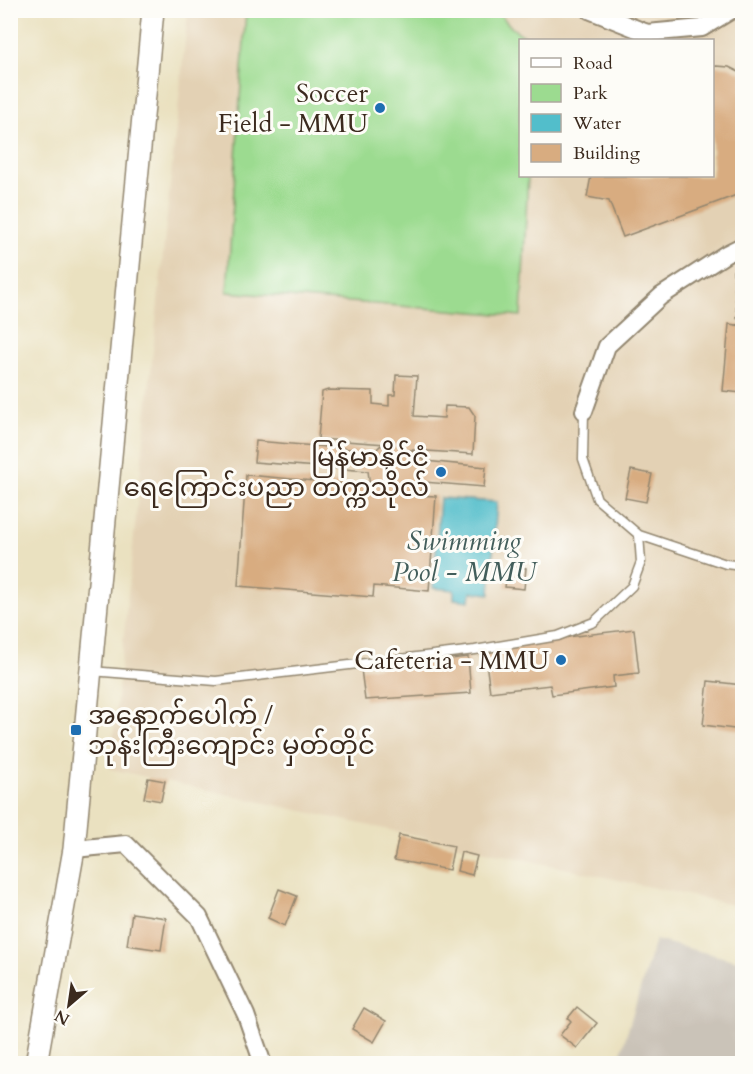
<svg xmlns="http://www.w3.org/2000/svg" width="753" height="1074" font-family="Cardo,'Noto Sans Myanmar',serif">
	<rect width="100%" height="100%" fill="#fdfcf7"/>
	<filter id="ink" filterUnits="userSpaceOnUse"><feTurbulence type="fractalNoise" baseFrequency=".0167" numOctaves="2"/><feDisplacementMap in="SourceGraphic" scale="12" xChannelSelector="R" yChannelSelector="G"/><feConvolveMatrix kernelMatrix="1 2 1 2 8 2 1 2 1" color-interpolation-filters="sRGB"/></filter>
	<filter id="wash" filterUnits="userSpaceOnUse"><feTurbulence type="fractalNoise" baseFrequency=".008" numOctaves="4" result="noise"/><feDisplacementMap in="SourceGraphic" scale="24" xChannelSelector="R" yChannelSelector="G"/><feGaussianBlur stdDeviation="1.35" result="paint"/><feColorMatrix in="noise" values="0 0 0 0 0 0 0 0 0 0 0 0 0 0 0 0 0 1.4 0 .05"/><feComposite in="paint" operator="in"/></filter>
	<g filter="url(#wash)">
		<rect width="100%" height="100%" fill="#eae1c0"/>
		<!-- built -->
		<path fill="#e3d1b4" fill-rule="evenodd" d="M188,11H742V907L110,769ZM520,40H712V176H520Z"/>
		<!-- industrial -->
		<path fill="#cac3b8" d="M655,940L742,962V1063H618Z"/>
		<!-- green -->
		<path fill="#9cdb90" stroke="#6c8257" stroke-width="1.5" d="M246,10L497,11L512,28L530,40H520V176H528L521,316L227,292Z"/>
		<!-- water -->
		<path fill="#52becb" stroke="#467474" stroke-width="1.5" d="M440,498L497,502L490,594L471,592L470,601L454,599V590L433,588Z"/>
		<g id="blocks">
			<!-- building -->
			<path fill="#d8ac80" d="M716,66L729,67L741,73L742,72V186L740,187L742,193L623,237L609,201L587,197L591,176H712V67Z
				M729,324L742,326V393L723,391Z
				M396,375L417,376L414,416L444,418L445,406L469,407L475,416L473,454L411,450L425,461L486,467L484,487L424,482L421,490L416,495L436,496L429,591L374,586L373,597L238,586L246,475L370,486L368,471L254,462L256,441L375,451L380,446L386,444L318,439L322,392L328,390L373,391V404L389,406V395H395Z
				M631,470L652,474L646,502L625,498Z
				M508,566L526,568L524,589L505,587Z
				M634,629L639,673L613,676L614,687L552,695L550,685L490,692L484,647Z
				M468,657L471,693L365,700L361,669Z
				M708,681L742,685V730L703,725Z
				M148,778L165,781L161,801L144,798Z
				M399,835L454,846L449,870L394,860Z
				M461,852L477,856L472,875L457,871Z
				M279,889L297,896L285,926L268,918Z
				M132,913L166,918L161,950L127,945Z
				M577,1007L597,1023L577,1048L560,1035L571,1021L568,1018Z
				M364,1008L386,1021L374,1042L352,1029Z"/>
		</g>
	</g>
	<g filter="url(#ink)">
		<use href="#blocks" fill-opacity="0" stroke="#92866f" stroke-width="1.5"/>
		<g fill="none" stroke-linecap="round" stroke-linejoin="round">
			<!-- service casing -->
			<g stroke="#92866f" stroke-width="11">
				<path id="service" d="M584,411L583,459L597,499L639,535L726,564L742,566
					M91,671L216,681L475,650L558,636L594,622L632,586L641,562L639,535"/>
			</g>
			<!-- minor casing -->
			<g stroke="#92866f" stroke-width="20">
				<path id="minor" d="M589,10L647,33L702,28L732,10
					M584,411L607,346L661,296L726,254L742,246
					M74,849L126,844L199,917L246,1015L263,1064"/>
			</g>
			<!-- tertiary casing -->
			<g stroke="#92866f" stroke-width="24">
				<path id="tertiary" d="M36,1064L74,849L153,10"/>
			</g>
			<!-- path -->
			<path stroke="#92866f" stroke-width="4" stroke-dasharray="4.5 4.5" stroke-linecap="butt" d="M734,270L739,325
				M734,273L742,275"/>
			<!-- service -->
			<use href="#service" stroke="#fff" stroke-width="8"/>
			<!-- minor -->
			<use href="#minor" stroke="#fff" stroke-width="16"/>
			<!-- tertiary -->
			<use href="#tertiary" stroke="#fff" stroke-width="21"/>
		</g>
	</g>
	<!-- markers -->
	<g fill="#1f6fb2" stroke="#fdfcf7" stroke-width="2">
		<circle cx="380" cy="108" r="6"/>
		<circle cx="441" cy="472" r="6"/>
		<circle cx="561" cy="660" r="6"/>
		<rect x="70" y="724" width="12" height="12" rx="3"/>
	</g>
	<g text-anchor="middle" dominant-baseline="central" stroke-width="6" stroke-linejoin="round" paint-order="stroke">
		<!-- poi labels -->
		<g font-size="26" fill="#3b2a1e" stroke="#fdfcf7" text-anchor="end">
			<text x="368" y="93">Soccer<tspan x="368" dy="30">Field - MMU</tspan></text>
			<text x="429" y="457">မြန်မာနိုင်ငံ<tspan x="429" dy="30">ရေကြောင်းပညာ တက္ကသိုလ်</tspan></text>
			<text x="549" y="660">Cafeteria - MMU</text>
			<text x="88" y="715" text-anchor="start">အနောက်ပေါက် /<tspan x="88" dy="30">ဘုန်းကြီးကျောင်း မှတ်တိုင်</tspan></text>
		</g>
		<!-- water labels -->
		<g font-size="27" font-style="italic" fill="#435e5b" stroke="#fdfcf7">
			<text x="464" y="541">Swimming<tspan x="464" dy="31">Pool - MMU</tspan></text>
		</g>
	</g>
	<!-- margin -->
	<rect width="753" height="1074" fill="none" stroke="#fdfcf7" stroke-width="36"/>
	<!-- legend -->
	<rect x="519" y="39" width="195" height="138" fill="#fdfcf7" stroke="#afa8a0" stroke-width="1.5"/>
	<rect x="531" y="58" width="30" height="9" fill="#ffffff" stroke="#afa8a0" stroke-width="1.5"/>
	<text x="573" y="69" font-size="18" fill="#3b2a1e">Road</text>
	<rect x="531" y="84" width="30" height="18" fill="#9cdb90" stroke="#afa8a0" stroke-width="1.5"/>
	<text x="573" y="99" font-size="18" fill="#3b2a1e">Park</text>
	<rect x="531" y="114" width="30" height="18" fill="#52becb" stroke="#afa8a0" stroke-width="1.5"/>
	<text x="573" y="129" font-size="18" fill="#3b2a1e">Water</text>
	<rect x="531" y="144" width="30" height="18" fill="#d8ac80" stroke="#afa8a0" stroke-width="1.5"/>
	<text x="573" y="159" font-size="18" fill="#3b2a1e">Building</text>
	<!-- north arrow -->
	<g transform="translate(69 1005) rotate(209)" stroke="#fdfcf7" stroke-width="4.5" paint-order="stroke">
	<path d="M0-4.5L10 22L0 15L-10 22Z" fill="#3b2a1e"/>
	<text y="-9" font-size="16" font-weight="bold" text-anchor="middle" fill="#3b2a1e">N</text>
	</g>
</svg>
